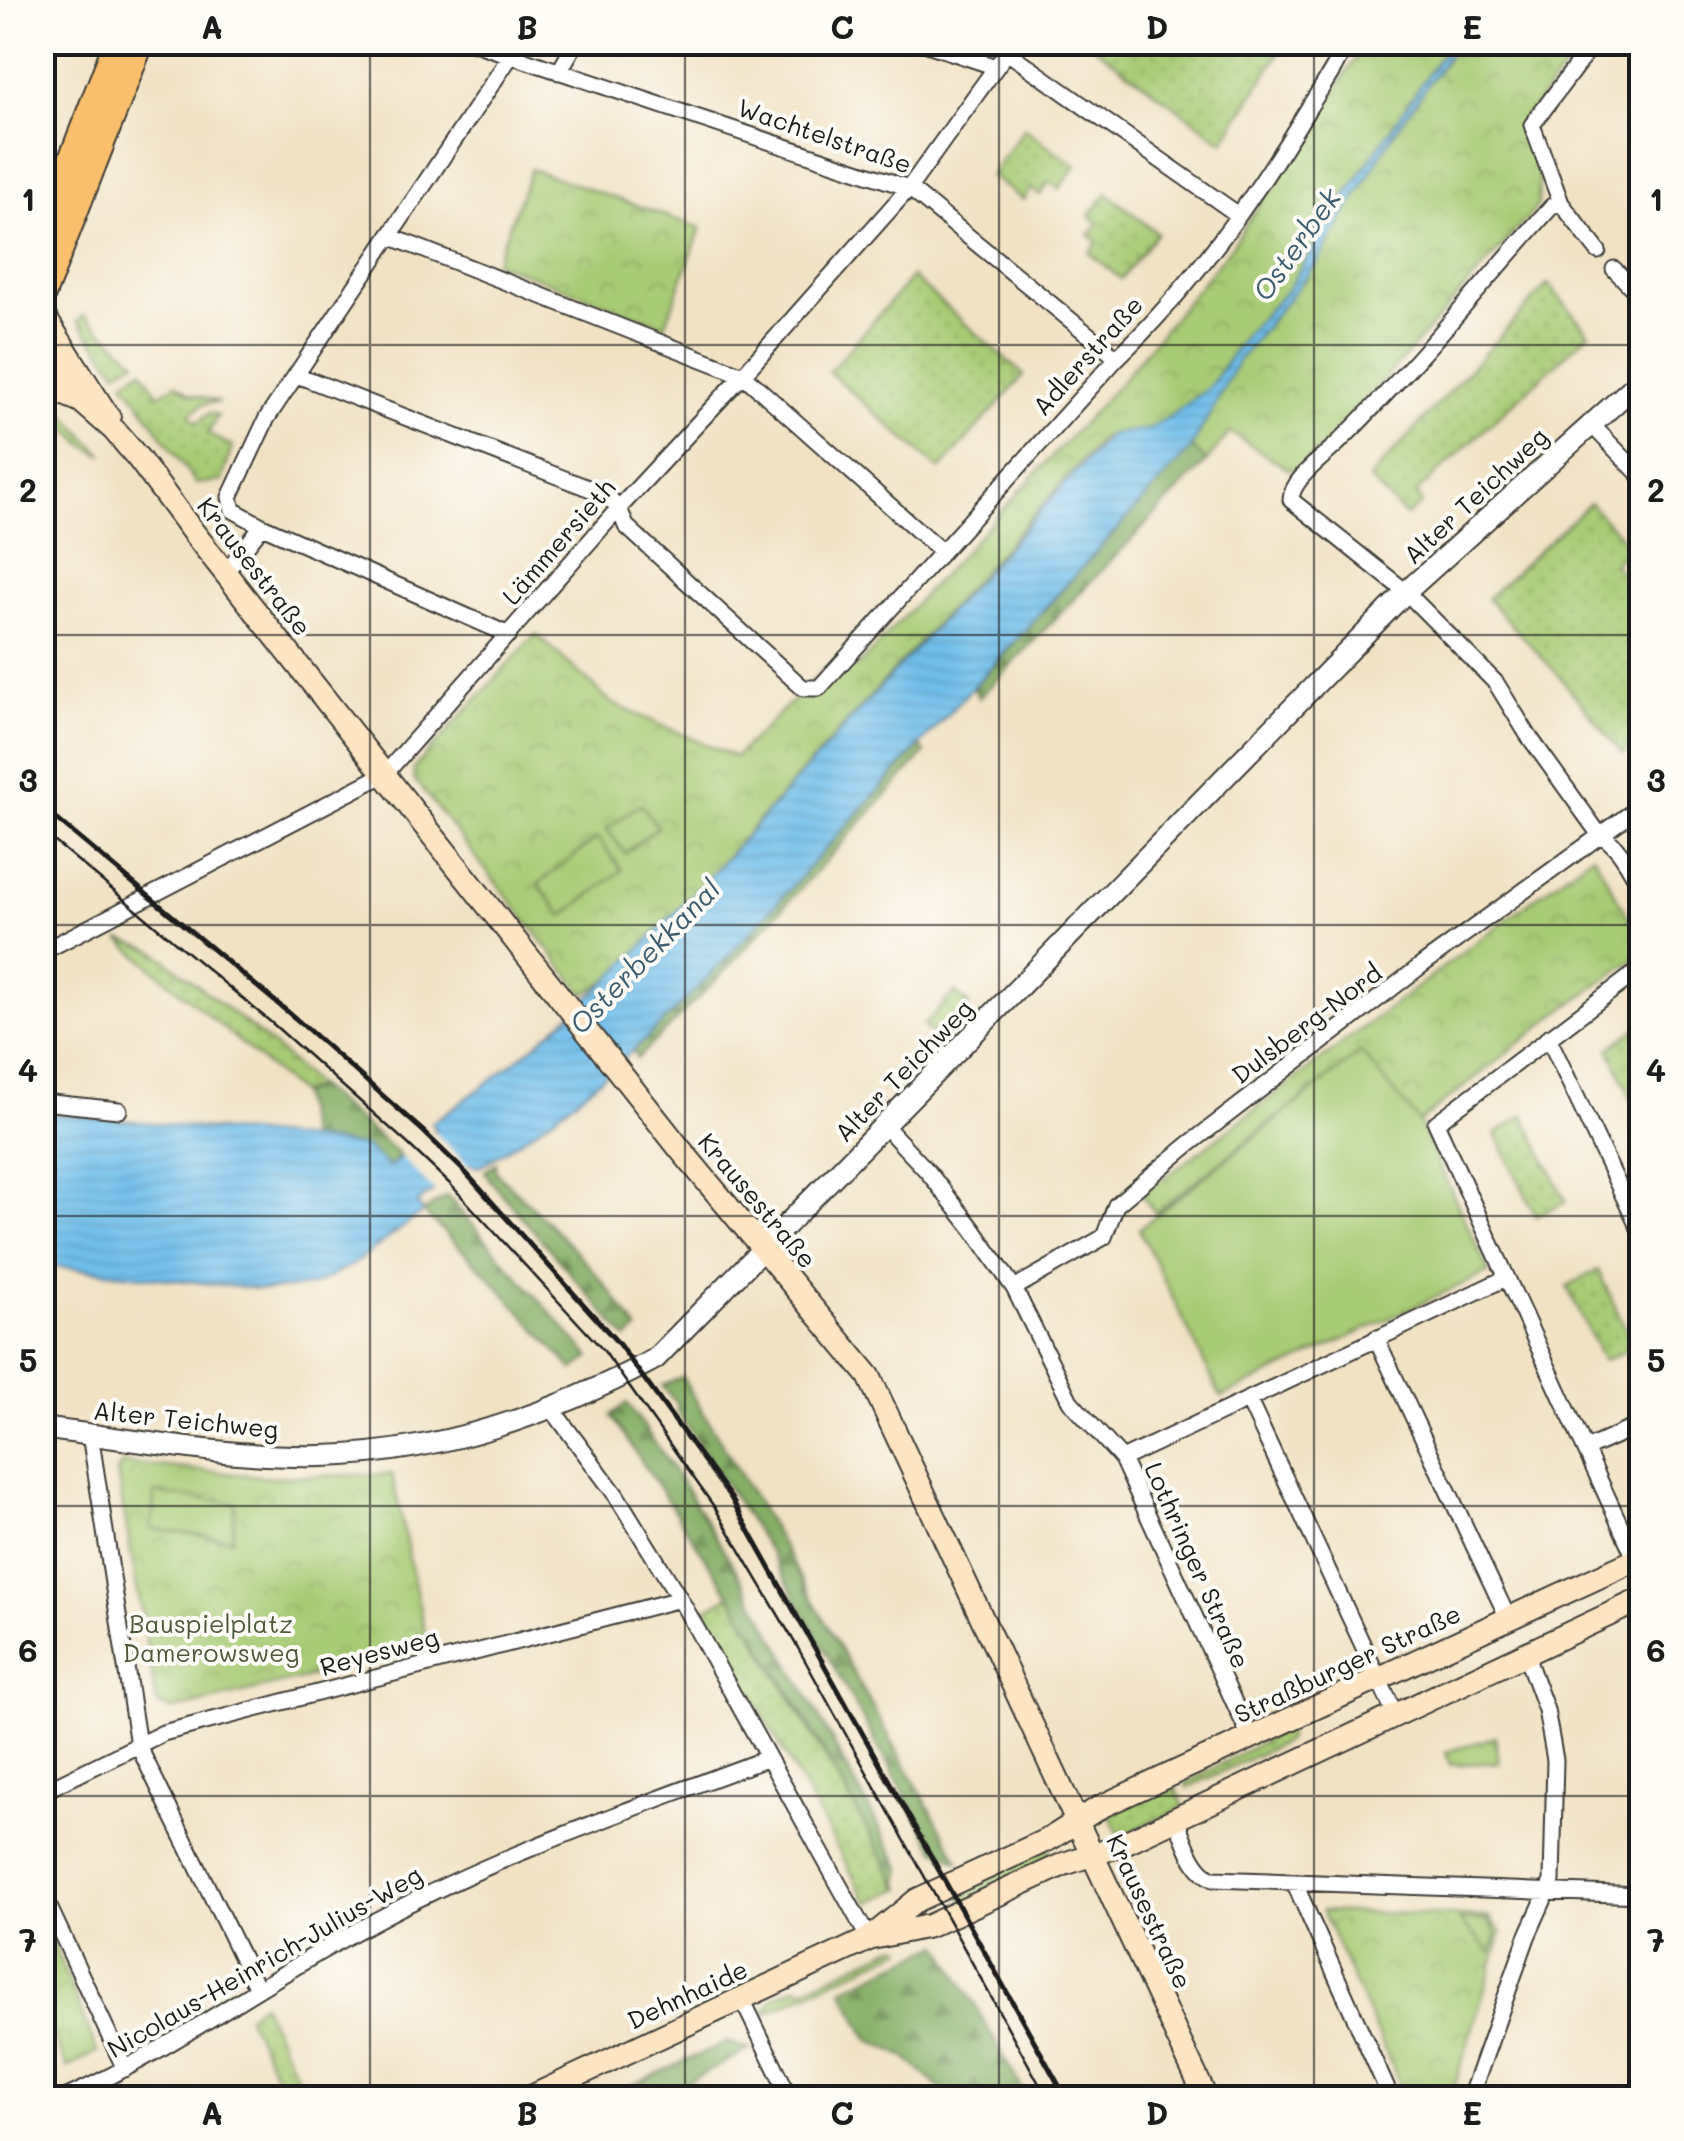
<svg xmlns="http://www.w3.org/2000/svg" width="1684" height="2141" font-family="Mali,sans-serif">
	<defs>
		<pattern id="grass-dots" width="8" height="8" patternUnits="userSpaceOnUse" patternTransform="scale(2.5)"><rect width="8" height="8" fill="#a8cb75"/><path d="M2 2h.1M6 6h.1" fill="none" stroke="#90ae65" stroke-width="1.8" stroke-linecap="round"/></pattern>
		<pattern id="forest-firs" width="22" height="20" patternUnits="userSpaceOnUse" patternTransform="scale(2.5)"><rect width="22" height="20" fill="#86af66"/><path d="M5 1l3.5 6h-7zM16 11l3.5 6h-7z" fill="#6d8e53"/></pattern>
		<pattern id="park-crowns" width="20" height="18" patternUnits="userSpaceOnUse" patternTransform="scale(2.5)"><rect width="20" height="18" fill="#a8cb75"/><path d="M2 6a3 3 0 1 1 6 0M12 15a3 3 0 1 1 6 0" fill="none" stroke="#90ae65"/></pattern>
		<pattern id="water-rules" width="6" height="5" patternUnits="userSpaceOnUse" patternTransform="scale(2.5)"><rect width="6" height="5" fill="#70beea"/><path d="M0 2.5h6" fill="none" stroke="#60a3c8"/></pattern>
	</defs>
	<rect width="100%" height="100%" fill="#fdfcf7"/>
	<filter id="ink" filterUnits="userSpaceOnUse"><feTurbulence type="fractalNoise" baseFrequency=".01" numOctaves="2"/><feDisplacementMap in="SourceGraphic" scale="20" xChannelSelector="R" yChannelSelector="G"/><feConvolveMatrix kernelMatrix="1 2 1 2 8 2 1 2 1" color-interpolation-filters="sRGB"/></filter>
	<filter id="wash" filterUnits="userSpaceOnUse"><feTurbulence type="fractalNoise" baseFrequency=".0048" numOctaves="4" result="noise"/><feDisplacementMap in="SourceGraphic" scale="40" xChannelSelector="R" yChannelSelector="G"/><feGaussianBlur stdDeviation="2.25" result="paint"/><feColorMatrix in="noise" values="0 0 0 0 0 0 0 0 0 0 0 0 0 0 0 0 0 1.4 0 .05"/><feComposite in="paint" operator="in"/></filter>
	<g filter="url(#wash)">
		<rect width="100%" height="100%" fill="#f1e2c4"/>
		<!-- grass -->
		<path fill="url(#grass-dots)" stroke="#627448" stroke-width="2.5" d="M1277,43L1283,47L1223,142L1089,43Z
			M1024,128L1076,166L1059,189L1049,182L1040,195L1031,188L1023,200L990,176Z
			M1107,193L1157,233L1121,279L1089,253L1098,242L1089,235L1099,223L1089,216Z
			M912,277L1024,375L940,470L829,372Z
			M1548,284L1589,333L1417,492L1422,503L1406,516L1369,479Z
			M84,315L136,361L117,371L78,321Z
			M142,369L158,395L176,384L190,394L219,402L203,404L190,414L197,423L209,413L218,415L208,434L232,446L222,481L196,484L124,381Z
			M58,407L102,454C81,449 71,424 47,422L50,433L43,431V408Z
			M1590,503L1629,546L1613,564L1641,597V742L1623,754L1559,676L1487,598Z
			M119,939L154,950L272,1045L317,1086L300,1094Z
			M955,992L969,1005L938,1040L923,1026Z
			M1641,1025H1642L1641,1118L1609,1049Z
			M1524,1115L1566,1202L1536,1216L1496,1134Z
			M1598,1270L1634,1347L1603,1361L1567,1286Z
			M730,1595L902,1888L868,1903L705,1610Z
			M1288,1728L1287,1741L1187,1788L1186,1783Z
			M1176,1788L1184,1807L1120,1837L1108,1812Z
			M1048,1848L1053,1859L963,1902L958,1891Z
			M898,1945L903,1949L764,2014L774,1997L798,1986L802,1990Z
			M262,2003L307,2098H287L249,2021L247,2015Z"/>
		<!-- forest -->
		<path fill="url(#forest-firs)" stroke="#516641" stroke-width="2.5" d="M1192,447L1207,461L979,698L973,688Z
			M920,746L925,753L718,978L637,1059L634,1050L733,951Z
			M317,1086L398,1153L400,1158L388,1167L366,1147L309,1140L300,1094Z
			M496,1163V1172C547,1221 599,1270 638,1330L627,1339L490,1180L485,1171Z
			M447,1196L590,1357L573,1370L485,1272L423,1212Z
			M682,1377L769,1522L959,1861L935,1849L770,1552L676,1409L679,1406L662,1386Z
			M627,1403C733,1549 815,1712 902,1869L898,1885L802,1713L730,1595L611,1415Z
			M940,1944L1024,2092L1027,2098H951L904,2056L868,2039L843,1989Z
			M727,2042L750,2049L658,2098H604Z"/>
		<!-- park -->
		<path fill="url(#park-crowns)" stroke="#627448" stroke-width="2.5" d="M1366,43H1585L1523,121L1539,174L1538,206L1326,445L1298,469H1288L1230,432L1207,461L1192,447L1104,436L694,893L611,978L584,994L414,779V768L536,634L613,704L735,757L825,669L857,667L1119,384L1231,247Z
			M531,169L701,228L665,326L495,262Z
			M1593,854L1641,940V954L1555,1015L1419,1122L1361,1052L1155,1213L1142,1195Z
			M123,1463L270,1477L392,1474L428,1648L172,1710L157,1704L117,1472Z
			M1495,1737L1499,1762L1450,1765L1446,1752Z
			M1322,1911L1489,1917L1502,1933L1451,2098H1406Z
			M42,1913L97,2052L67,2068L52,2033L43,2036Z"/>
		<!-- pitch -->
		<path fill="#a8cb75" stroke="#627448" stroke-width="2.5" d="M640,804L658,827L625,853L607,829Z
			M597,838L622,870L563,916L538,884Z
			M1361,1052L1419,1122L1489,1272L1221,1397L1139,1229Z
			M155,1493L236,1503L232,1539L151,1529Z
			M1459,1920H1487L1497,1934L1491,1953Z"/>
		<!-- water -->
		<path fill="url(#water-rules)" stroke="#466d83" stroke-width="2.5" d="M1449,43H1457L1392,136L1317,263L1238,361L1192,447C1079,570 966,693 854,817C740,943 627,1079 479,1167L470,1164L417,1203L423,1212L354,1264L312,1286L267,1290L43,1265V1112L335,1142L366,1147L389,1167L435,1129L431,1123C574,1029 687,902 800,776C903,662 1007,548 1110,434L1146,430L1172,415L1210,386L1244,336L1288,289L1336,210Z"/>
		<!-- pier -->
		<path fill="#f1e2c4" d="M428,1126L472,1169L437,1194L398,1153Z"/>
	</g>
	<g filter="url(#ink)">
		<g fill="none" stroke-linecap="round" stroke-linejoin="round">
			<!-- minor casing -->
			<g stroke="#3c3a35" stroke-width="19">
				<path id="minor" d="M471,42L909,188L1117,358
					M921,42L996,67
					M1594,42L1532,125L1561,203L1598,251
					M1007,52L1237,214
					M559,72L576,42
					M1561,203L1552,206C1481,285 1414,368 1339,442C1325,456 1291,479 1291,500L1406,592L1496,683L1528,735L1599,834C1620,845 1630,869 1642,889
					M389,236L743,375L942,552
					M1614,269L1642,298
					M297,375L606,495L619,508L626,526L803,688H819L1117,358C1192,287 1255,197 1308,109C1321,88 1338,65 1346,42
					M1590,423L1642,477
					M262,526L509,635
					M225,573L262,526L233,510L230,497L267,418L510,57
					M42,952L385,774L619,508L743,375L909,188L1014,42
					M1548,1037L1642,1235
					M42,1102L119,1110
					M884,1125L928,1172L973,1229L1014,1288L1070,1401L1122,1459L1251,1739
					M1014,1288L1104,1237L1116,1205L1188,1145L1422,965L1642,805
					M1376,1338L1508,1618
					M1248,1399L1395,1714
					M552,1409L616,1495L680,1599L869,1939
					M90,1434L138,1745L257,1989
					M1586,1449L1642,1424
					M1122,1459L1506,1278
					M1636,1560L1436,1123L1642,968
					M42,1792L163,1733L680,1599
					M1176,1820C1185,1840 1192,1870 1213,1879L1642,1895
					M1294,1882L1391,2098
					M42,1892L125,2069
					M742,1999L790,2098
					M65,2098C174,2049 269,1977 375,1921C500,1854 635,1808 768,1758
					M1470,2098L1527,1937L1552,1881L1555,1760L1546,1710L1525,1653"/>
			</g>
			<!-- tertiary casing -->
			<g stroke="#3c3a35" stroke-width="24">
				<path id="tertiary" d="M42,1428C134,1440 230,1458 322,1456C441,1453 552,1415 655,1359L1406,592L1642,379"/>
			</g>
			<!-- secondary casing -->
			<g stroke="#3c3a35" stroke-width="26">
				<path id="secondary" d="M42,313L109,418
					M42,352L81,401L114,430L138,458L193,532L680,1149L869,1376L1206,2098
					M42,392L62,393L81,401
					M872,1938L929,1926L1064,1864L1118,1846L1642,1599
					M529,2098L869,1939L917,1900L1051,1838L1100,1807L1642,1557"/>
			</g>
			<!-- primary casing -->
			<g stroke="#3c3a35" stroke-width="29">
				<path id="primary" d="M42,235L117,42
					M42,296L141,42"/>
			</g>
			<!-- minor -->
			<use href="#minor" stroke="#fff" stroke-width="15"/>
			<!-- tertiary -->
			<use href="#tertiary" stroke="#fff" stroke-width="20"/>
			<!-- secondary -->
			<use href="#secondary" stroke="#fde5c4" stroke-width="22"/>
			<!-- primary -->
			<use href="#primary" stroke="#f9bf6c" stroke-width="25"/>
			<!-- tram -->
			<path stroke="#1c1c1c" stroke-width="2.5" d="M42,831L273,1024L408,1144L451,1185L604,1351L715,1508L798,1648L1047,2098"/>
			<!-- rail -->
			<path stroke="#1c1c1c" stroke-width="5" d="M42,807L295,1018L423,1131L466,1173L618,1343L731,1498L1066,2098"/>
		</g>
	</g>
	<!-- grid -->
	<path fill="none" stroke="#1c1c1c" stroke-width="2.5" stroke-opacity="0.55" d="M370,42V2098M685,42V2098M999,42V2098M1314,42V2098M42,345H1642M42,635H1642M42,925H1642M42,1216H1642M42,1506H1642M42,1796H1642"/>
	<g text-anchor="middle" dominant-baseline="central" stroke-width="8" stroke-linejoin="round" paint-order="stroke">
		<!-- street labels -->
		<g font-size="25" fill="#1c1c1c" stroke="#fdfcf7">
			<text transform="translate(825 135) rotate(19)">Wachtelstraße</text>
			<text transform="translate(1087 355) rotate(-48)">Adlerstraße</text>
			<text transform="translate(1475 495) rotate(-43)">Alter Teichweg</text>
			<text transform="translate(558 541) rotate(-49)">Lämmersieth</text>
			<text transform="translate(255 566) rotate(52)">Krausestraße</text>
			<text transform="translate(1306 1023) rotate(-37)">Dulsberg-Nord</text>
			<text transform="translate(903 1070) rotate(-46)">Alter Teichweg</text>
			<text transform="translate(758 1200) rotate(50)">Krausestraße</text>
			<text transform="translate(186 1419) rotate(6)">Alter Teichweg</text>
			<text transform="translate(1198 1565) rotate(66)">Lothringer Straße</text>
			<text transform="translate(379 1651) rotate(-15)">Reyesweg</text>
			<text transform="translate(1347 1663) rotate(-25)">Straßburger Straße</text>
			<text transform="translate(1150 1911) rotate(65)">Krausestraße</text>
			<text transform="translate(264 1961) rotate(-30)">Nicolaus-Heinrich-Julius-Weg</text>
			<text transform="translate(687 1994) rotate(-25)">Dehnhaide</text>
		</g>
		<!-- park labels -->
		<g font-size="25" fill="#4d593b" stroke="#fdfcf7">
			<text x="211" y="1623">Bauspielplatz<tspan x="211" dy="29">Damerowsweg</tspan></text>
		</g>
		<!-- water labels -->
		<g font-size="28" font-style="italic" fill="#3e5d6e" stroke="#fdfcf7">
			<text transform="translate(1296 244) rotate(-55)">Osterbek</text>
			<text transform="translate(644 956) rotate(-46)">Osterbekkanal</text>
		</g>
	</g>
	<!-- margin -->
	<rect width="1684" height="2141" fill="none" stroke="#fdfcf7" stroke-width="110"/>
	<rect x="55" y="55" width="1574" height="2031" fill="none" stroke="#1c1c1c" stroke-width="4"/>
	<g font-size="32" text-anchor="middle" font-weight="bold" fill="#1c1c1c">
		<text x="212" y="39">A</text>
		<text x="527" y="39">B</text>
		<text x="842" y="39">C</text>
		<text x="1157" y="39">D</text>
		<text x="1472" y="39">E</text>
		<text x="28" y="211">1</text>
		<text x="1656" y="211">1</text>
		<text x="28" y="502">2</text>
		<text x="1656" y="502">2</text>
		<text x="28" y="792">3</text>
		<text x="1656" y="792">3</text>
		<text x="28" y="1082">4</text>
		<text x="1656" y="1082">4</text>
		<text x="28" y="1372">5</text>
		<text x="1656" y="1372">5</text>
		<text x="28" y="1662">6</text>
		<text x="1656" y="1662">6</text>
		<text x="28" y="1952">7</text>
		<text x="1656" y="1952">7</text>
		<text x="212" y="2125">A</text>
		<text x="527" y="2125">B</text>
		<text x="842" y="2125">C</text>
		<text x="1157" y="2125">D</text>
		<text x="1472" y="2125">E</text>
	</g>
</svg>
